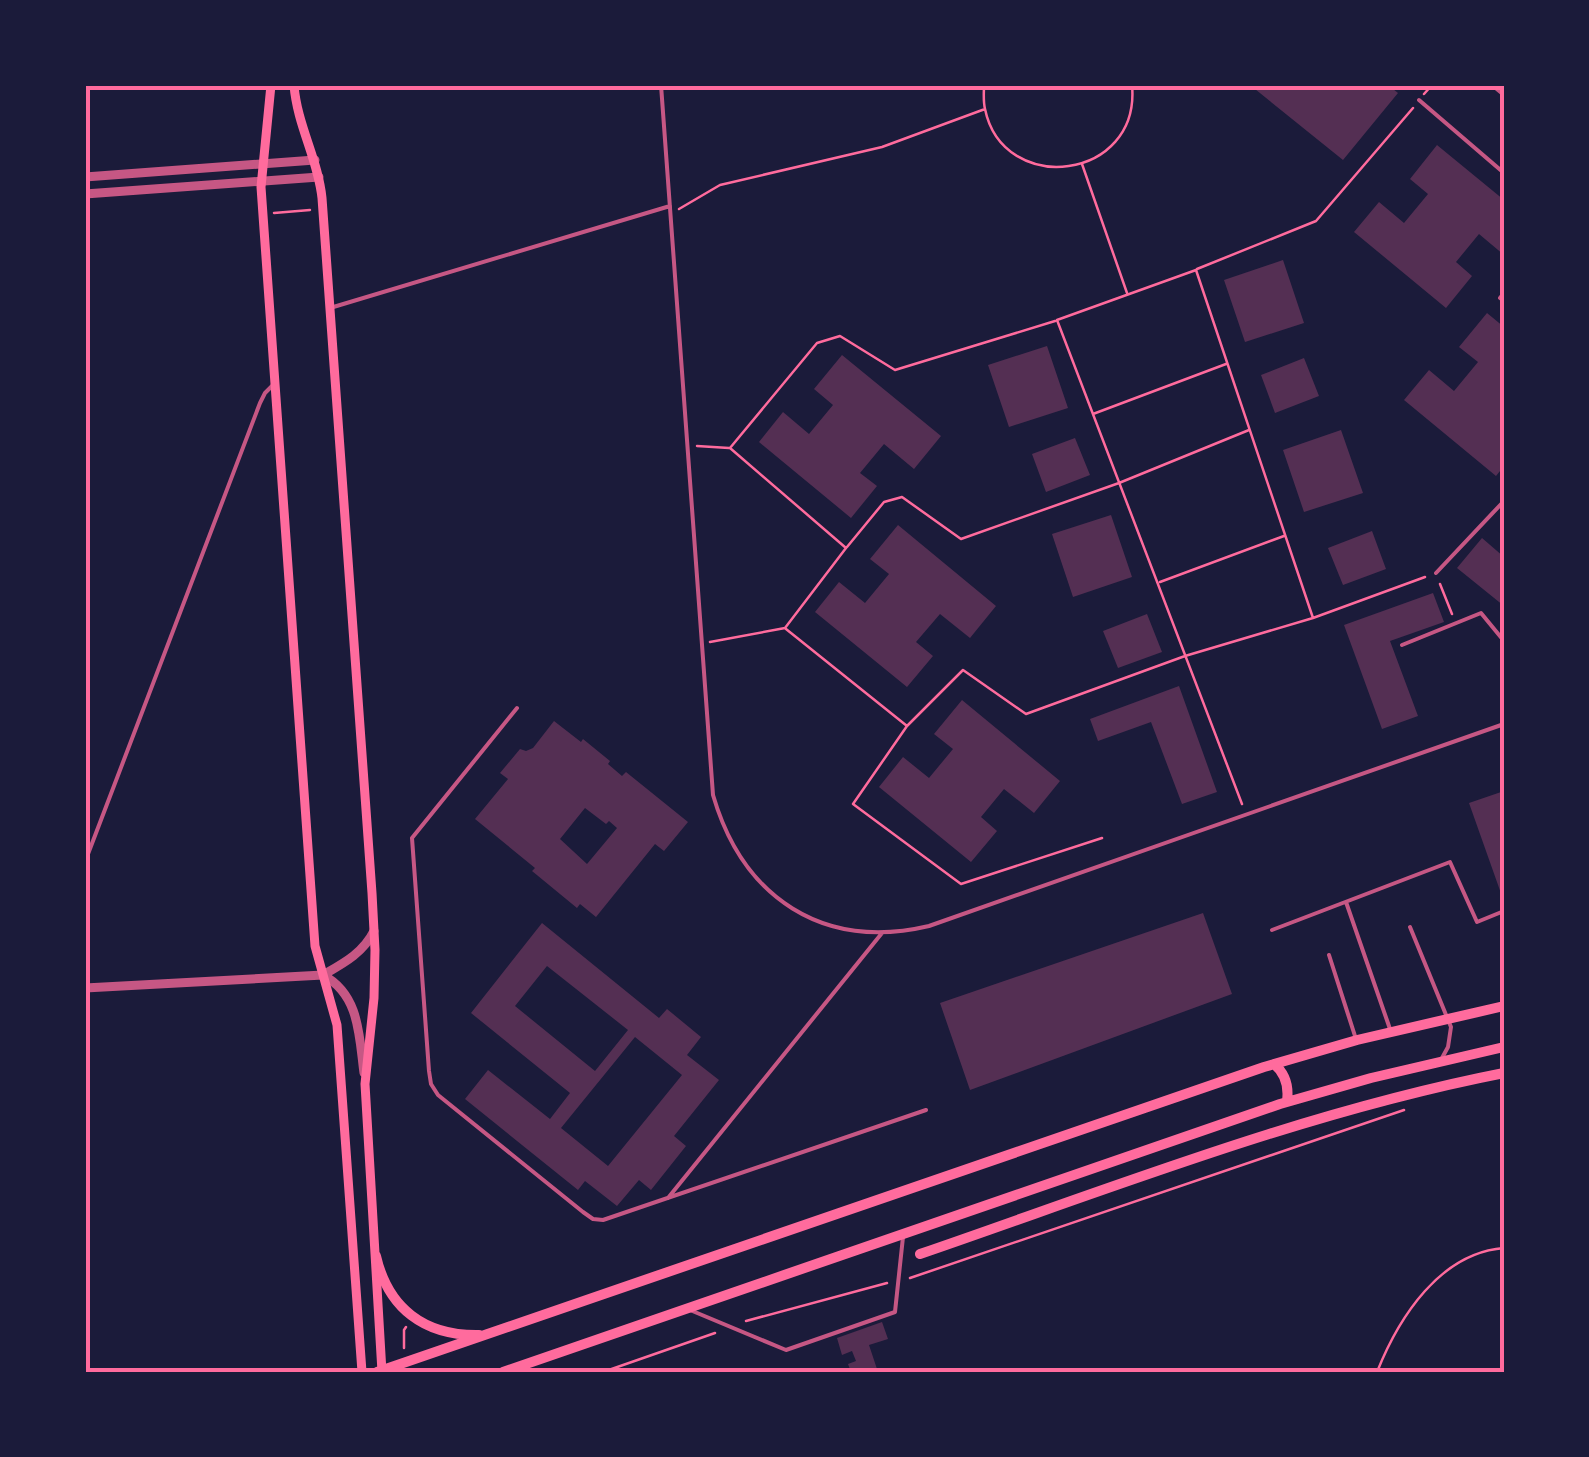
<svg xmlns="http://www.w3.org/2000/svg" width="1589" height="1457" font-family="'Roboto Serif',serif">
	<rect width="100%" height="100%" fill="#1b1b3a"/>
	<!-- building -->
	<path fill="#542f53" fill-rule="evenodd" d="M1250,85H1388L1398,93L1343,160Z
		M1437,145L1504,200V255L1479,234L1456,262L1472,276L1446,308L1354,232L1379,202L1404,223L1428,194L1410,179Z
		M1283,260L1304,323L1245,342L1224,280Z
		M1487,313L1504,327V466L1496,476L1404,400L1429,370L1454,391L1478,362L1459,347Z
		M1047,346L1068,408L1009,427L988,365Z
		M842,355L941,436L914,469L884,444L860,473L877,486L851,518L759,442L783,412L809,434L833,405L814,389Z
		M1304,358L1319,396L1275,413L1261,375Z
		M1341,430L1363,493L1304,512L1283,450Z
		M1075,438L1090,475L1046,492L1032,454Z
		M1111,515L1132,577L1073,597L1052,534Z
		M898,525L996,606L970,638L940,614L916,642L933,656L907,687L815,612L839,582L865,603L889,574L870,559Z
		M1372,531L1386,569L1343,585L1328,548Z
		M1482,538L1504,557V606L1457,568Z
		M1433,593L1444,622L1390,641L1418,716L1382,729L1344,625Z
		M1147,614L1162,652L1118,668L1103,631Z
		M1179,686L1217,792L1182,804L1151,722L1098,741L1090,719Z
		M962,700L1060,781L1034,813L1004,789L981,817L997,831L971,862L879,787L903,757L929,778L953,749L934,734Z
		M554,721L581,742L583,739L610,761L608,764L622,776L626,772L688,822L664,851L655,844L596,917L580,904L577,908L532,871L535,868L475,819L508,779L500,773L520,749L526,751L533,748ZM585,808L606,824L609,821L617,828L587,864L560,839Z
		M1504,791V899H1503L1469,803Z
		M1203,913L1232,994L970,1090L940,1003Z
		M542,923L659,1018L667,1009L701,1037L687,1055L719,1080L674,1136L686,1146L651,1190L639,1180L617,1206L585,1181L578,1190L465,1099L488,1070L550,1119L570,1093L471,1013ZM547,966L628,1030L595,1071L515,1006ZM635,1037L682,1075L608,1166L561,1128Z
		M882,1322L888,1339L869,1345L877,1369L870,1372H851L848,1364L856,1361L852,1351L842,1355L837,1338Z"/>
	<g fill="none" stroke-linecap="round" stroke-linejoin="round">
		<!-- path -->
		<path stroke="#ff6b9d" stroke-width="2.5" d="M984,85C984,92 983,101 985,109C1003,197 1141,181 1132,85
			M1424,94L1432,85
			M1082,164L1127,293
			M679,209L720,185L882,147L985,109
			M274,213L310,210
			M1197,269L1316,221L1413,108
			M1093,414L1226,364
			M697,446L729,448
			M847,547L884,502L902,497L961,539L1119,483L1249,430
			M1160,582L1284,536
			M1440,584L1452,614
			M786,629L907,726L853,804L961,884L1102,838
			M710,642L785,628L846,548L730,448L817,343L840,336L895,370L1055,321
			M907,726L963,670L1026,714L1185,656L1313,618L1425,577
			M1242,804L1057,320L1196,270L1313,618
			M910,1278L1404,1110
			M746,1321L887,1283
			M404,1348V1330L406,1327
			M603,1372L715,1333
			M1377,1372C1399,1317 1440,1253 1504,1248"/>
		<!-- service -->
		<path stroke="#c65784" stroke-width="4" d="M661,85L713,795C743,898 823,951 929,926L1504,724
			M1492,85L1504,95
			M1419,100L1504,173
			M1504,293L1500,298L1504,301
			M330,308L670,206
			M1436,573L1504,501
			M1402,645L1481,613L1504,641
			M517,708L412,838L429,1071L431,1084L438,1095L583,1212L593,1219L603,1220L926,1110
			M88,854L260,403L265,393L273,385
			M1346,902L1390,1029
			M1410,927L1451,1027L1448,1047L1442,1058
			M1272,930L1450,862L1477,922L1504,911
			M1329,955L1355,1036
			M668,1198L882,933
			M690,1310L786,1350L895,1312L903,1237"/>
		<!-- tertiary -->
		<path stroke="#c65784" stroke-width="9" d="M85,177L315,160
			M85,194L319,177
			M323,975C360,995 359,1036 364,1073
			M85,988L323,975C344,963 363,953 374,931"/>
		<!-- secondary -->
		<path stroke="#ff6b9d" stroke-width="9" d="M271,85L261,187L315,946L337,1025L362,1372
			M294,85C297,125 318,159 322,198L372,893L375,950L374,998L365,1084L382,1372"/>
		<!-- primary -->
		<path stroke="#ff6b9d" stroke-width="10" d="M1274,1064C1286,1074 1289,1086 1287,1101
			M920,1254C1112,1188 1304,1112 1504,1073
			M376,1256C388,1308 424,1336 479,1335
			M377,1372L1264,1067L1357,1040L1504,1006
			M503,1372L1280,1104L1371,1078L1504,1047"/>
	</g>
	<!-- border -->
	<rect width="1589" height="1457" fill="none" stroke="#1b1b3a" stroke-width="175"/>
	<rect x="88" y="88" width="1414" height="1282" fill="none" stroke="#ff6b9d" stroke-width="4"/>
</svg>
